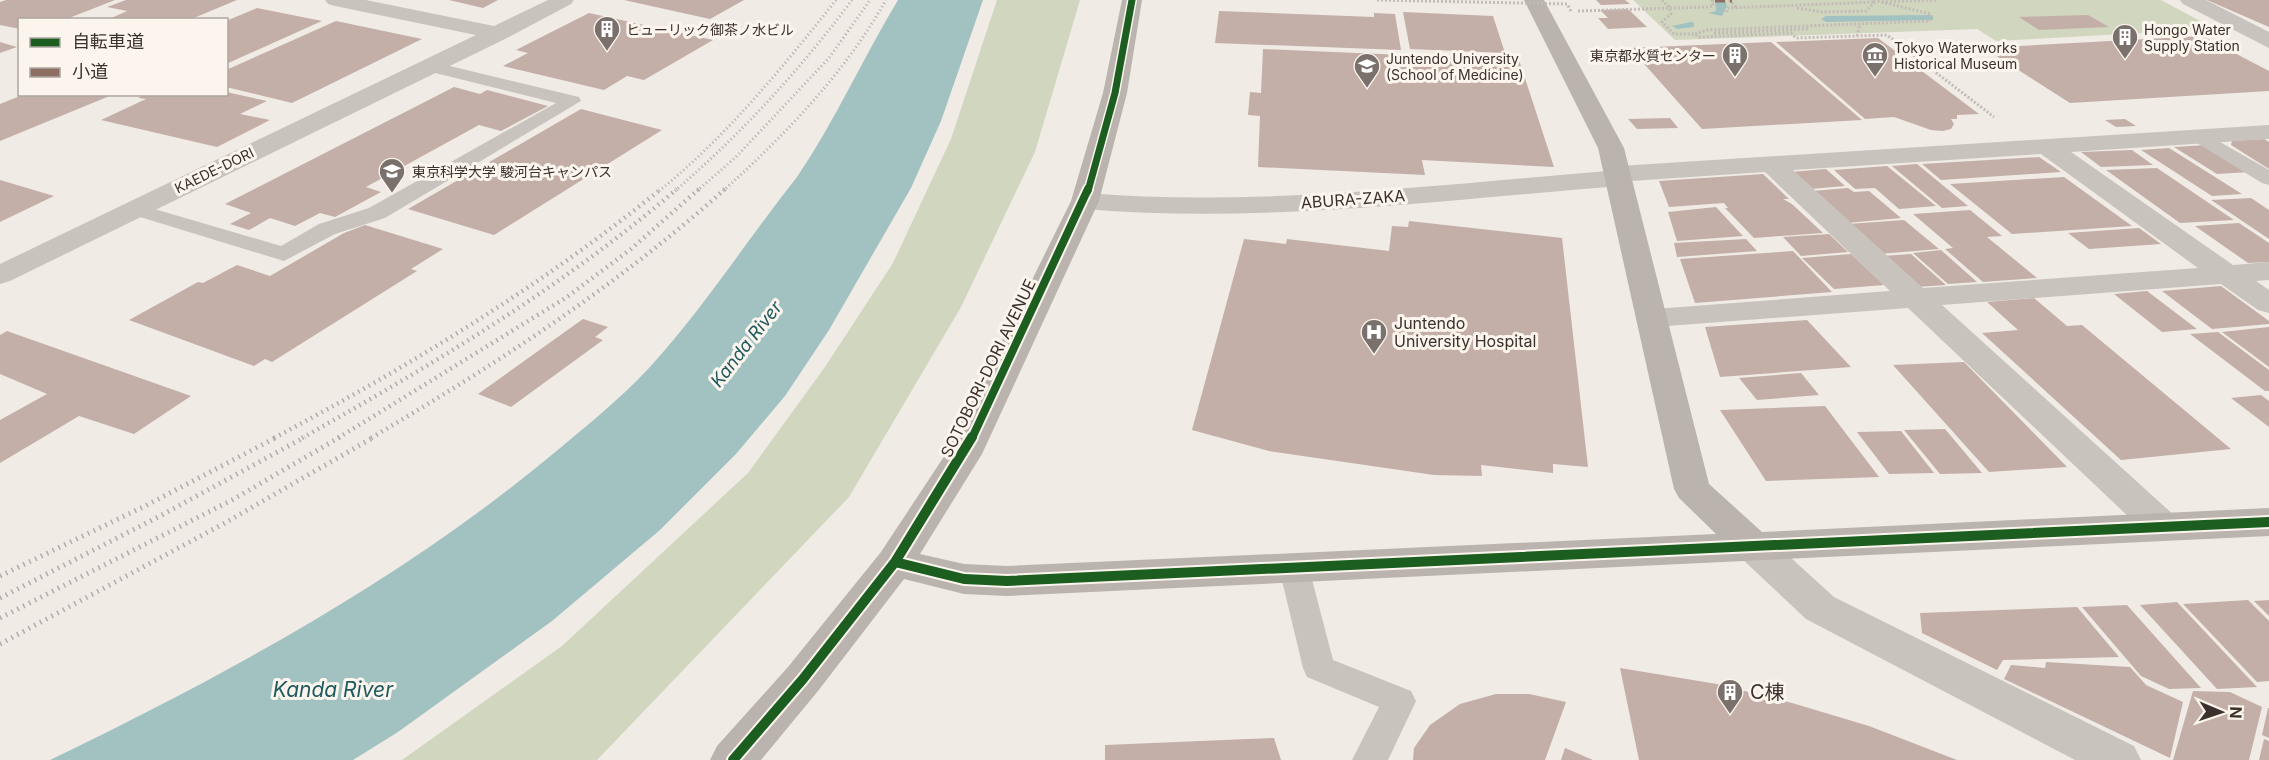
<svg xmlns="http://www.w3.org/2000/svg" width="2269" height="760" font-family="Inter,'Noto Sans JP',sans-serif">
	<rect width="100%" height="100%" fill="#f0ebe5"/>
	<!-- green -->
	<path fill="#d1d6bf" d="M997,0H1080L1035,152L961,307L849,497L597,760H402L562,646L748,473L825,367L893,263L951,139Z
		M1633,0H2161L2215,29L1996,41L1977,29L1675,40Z"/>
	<!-- water -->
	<path fill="#a1c2c1" d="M898,0H983L941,121L911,188L829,330L785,396L736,454L660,530L552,621L398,732L353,760H50C224,676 399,581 548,458C583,429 618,401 649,368C703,309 747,240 797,177C835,121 863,58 898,0Z"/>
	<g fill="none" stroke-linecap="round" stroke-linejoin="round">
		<!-- stream -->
		<path fill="#a1c2c1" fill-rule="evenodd" d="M1715,0H1725L1727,6L1722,16L1708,13L1716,11Z
			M1930,15L1933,16V20L1826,22L1821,19L1826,16Z
			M1691,22L1694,23V27L1677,29L1672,26Z"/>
	</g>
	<!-- building -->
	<path fill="#c3afa7" d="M6,0H115L64,20H20V29L0,25V2Z
		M126,0H237L189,20H107L127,11L107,7Z
		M449,0H498L483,8Z
		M624,0H744L710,19Z
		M1596,0H1625L1630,4L1601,5Z
		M2207,0H2269V27Z
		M257,8L322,21L226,64V21Z
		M1628,9L1647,27L1608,29L1598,18H1608L1600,10Z
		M1219,11L1374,17V13L1395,14L1401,50L1215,43Z
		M1403,12L1493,16L1505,53L1410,49Z
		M589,13L713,40L644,80L627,76L604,90L503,66L528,53L516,50Z
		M2088,15L2109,27L2039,30L2019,17Z
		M336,21L422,39L292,103L226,87V70Z
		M2202,36L2269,71V91L2070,103L1984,48Z
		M1878,38L1979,114L1957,115V119H1951L1954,124L1951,129L1943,131L1931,130L1894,117L1865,119L1776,42Z
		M0,42L17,47L0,53Z
		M1771,42L1862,120L1702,129L1630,48Z
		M1263,49L1519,60L1554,167L1422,160L1425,175L1258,167L1260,116L1248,115L1250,92L1261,93Z
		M454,87L480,94L487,90L548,106L501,131L479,125L366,187L381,192L335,217L320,213L295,226L270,218L249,230L230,224L251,213L225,204Z
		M226,92L267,101L240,114L270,120L217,147L101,120L146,99L138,98L145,94H226Z
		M25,94H112V95L0,141V104Z
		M581,109L662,130L494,235L408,209Z
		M1670,118L1678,128L1637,129L1628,119Z
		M2125,119L2136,126L2116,127L2105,120Z
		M2264,139L2269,142V169L2231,145L2232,141Z
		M2206,145L2250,172L2217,174L2174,147Z
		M2169,148L2242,194L2212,196L2141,150Z
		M2132,150L2153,165L2101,167L2081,152Z
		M2039,157L2061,172L1941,180L1922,164Z
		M1917,164L1968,206L1942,208L1892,166Z
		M1887,166L1936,206L1899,209L1875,188L1855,189L1834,170Z
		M2157,168L2234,220L2180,223L2106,170Z
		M1826,169L1845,186L1810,189L1791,172Z
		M1763,174L1789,199H1783L1792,204L1823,233L1754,238L1725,208H1728L1724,203L1669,207L1659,181Z
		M2064,177L2132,226L2012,234L1950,184Z
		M0,180L54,196L0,222Z
		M1848,188L1854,192L1869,191L1901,218L1847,223L1812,191Z
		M2251,198L2269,210V239L2211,200Z
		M1716,207L1743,236L1677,241L1668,212Z
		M1970,210L2002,236L1987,237L2037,278L1983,282L1945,249L1953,248L1913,214Z
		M1904,220L1939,249L1879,254L1848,224Z
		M1409,221L1562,238L1588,467L1553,464V473L1481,465L1482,476L1434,475L1269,451L1192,430L1244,239L1286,244L1287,239L1389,251L1392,226L1408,227Z
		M2239,223L2269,243V262L2248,263L2195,226Z
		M365,225L443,249L411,269L417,271L272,362L265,359L254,366L129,320L198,282L203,283L237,265L270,276L344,233Z
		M2139,228L2161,244L2089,249L2068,233Z
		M1829,234L1848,252L1801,256L1783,237Z
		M1746,239L1757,251L1677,257L1674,243Z
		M1941,250L1977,282L1948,284L1913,253Z
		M1793,251L1832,292L1695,303L1680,259Z
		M1851,254L1884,285L1834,289L1802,258Z
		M1911,254L1946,285L1917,287L1882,256Z
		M2221,286L2269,321V324L2212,329L2162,291Z
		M2147,291L2197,329L2162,332L2114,294Z
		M2034,298L2067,326L2082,325L2231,449L2121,460L1982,333L2018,330L1987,302Z
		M583,319L608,327L595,337L603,340L511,407L478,394Z
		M1807,320L1851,367L1720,377L1705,327Z
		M2269,327V367L2222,332Z
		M7,331L191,396L134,434L79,416L0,463V420L47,394L0,374V335Z
		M2218,332L2269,370V391H2265L2190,334Z
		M1964,362L2067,467L1989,472L1893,365Z
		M1801,373L1819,395L1757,400L1739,378Z
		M2261,395L2269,401V427L2231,398Z
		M1825,406L1879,477L1766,481L1720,410Z
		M1945,429L1982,473L1940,474L1904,430Z
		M1901,431L1934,473L1889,474L1857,432Z
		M2248,600L2269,621V681L2257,682L2183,604Z
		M2269,600V616L2254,601Z
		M2177,602L2257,687L2217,689L2140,605Z
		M2127,605L2201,688L2169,689L2141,676L2082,607Z
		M2077,607L2119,657L2003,660L1997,670L1922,633L1920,613Z
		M2046,662L2130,667L2146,685L2183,702L2170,758L2004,679L2011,665L2045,668Z
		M1620,668L1717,684L1792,703L1869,726L1957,760H1639Z
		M2193,691L2230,692L2262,707L2249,760H2173Z
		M1496,694H1529L1566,702L1545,760H1413L1414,748L1430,725L1460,704Z
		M2268,708H2269V738L2262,735Z
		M1274,738L1281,760H1105V745Z
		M2264,739L2269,741V760H2259Z
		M1565,748L1593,760H1561Z"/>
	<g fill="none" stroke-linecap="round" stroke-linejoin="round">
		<!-- path -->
		<path stroke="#c2bbb6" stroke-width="3" stroke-dasharray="2 2" stroke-linecap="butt" d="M1662,0L1669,7L1671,14L1662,22L1674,34H1695L1699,37L1791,33L1796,38L1887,35L1994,117
			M1729,0L1737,8
			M1882,2L1936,0
			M1797,8L1822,12L1866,11L1875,2
			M1578,11L1708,7L1713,6L1712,1H1716
			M1726,12L1728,8L1875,2
			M1714,33L1808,29
			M1695,34L1707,30L1930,21L1931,14L1873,0
			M1857,36L1860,24"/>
		<!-- lane -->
		<path fill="#c9c3be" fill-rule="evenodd" d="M429,61L579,97L581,101L385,218L335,234L284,261L127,213L123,209L127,205L134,203L281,246L319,224L369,208L556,103L423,70L420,66L423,62Z
			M2199,130L2269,170V185L2262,183L2192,140L2189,136L2192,132Z
			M1294,557L1305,560L1309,568L1333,660L1411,691L1416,701L1388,760H1352L1379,707L1307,677L1303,668L1279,568L1283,560Z"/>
		<!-- street -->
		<path fill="#c9c3be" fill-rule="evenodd" d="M325,0H366L494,26L548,0H574L571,4L507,38L10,281L0,284V264L476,35L335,6L328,4Z
			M2180,0H2206L2269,32V48L2183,4Z
			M2269,125V139L2071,152L2233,265L2269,262V280L2256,281L2269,290V313L2258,310L2221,284L1942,305L2176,517L2182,527L2176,537L2163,541L2150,537L1908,308L1654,327L1643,325L1639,318L1643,311L1654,309L1890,291L1765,172L1631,181L1620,186C1443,200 1263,224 1085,209L1075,207L1071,201L1075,195L1085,193C1259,207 1434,185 1608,171L1619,166ZM2041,154L2198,268L1923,288L1793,170Z
			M1753,532L1767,536L1834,597L2134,746L2141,760H2075L1806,619L1739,556L1734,546L1739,536Z"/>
		<!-- secondary -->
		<path fill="#bab3ae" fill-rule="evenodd" d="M1122,0H1142L1127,93L1099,201L982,454L920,554L964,564L1007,566L1716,534L1679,498L1674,489L1598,148L1524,0H1544L1624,148L1709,484L1762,532L2269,508V536L1007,596L964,594L904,579L818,691L761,760H710L717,746L788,667L881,552L947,452L1071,201L1103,93Z"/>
		<!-- rail-far2 -->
		<path stroke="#b1aca8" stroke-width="3" stroke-dasharray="1 3" stroke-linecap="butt" d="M659,191C727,136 782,68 836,0
			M675,191C742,133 799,71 852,0
			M697,191L736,157L829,58L870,0
			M723,191C785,135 845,73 886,0"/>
		<!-- rail-far1 -->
		<path stroke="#b1aca8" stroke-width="4.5" stroke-dasharray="1.5 4.5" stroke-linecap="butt" d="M274,438C408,367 543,285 661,189
			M302,438C432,365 563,287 677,189
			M338,438L567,297L631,249L699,189
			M371,438C495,365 617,286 725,189"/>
		<!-- rail -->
		<path stroke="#b1aca8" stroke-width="5" stroke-dasharray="1.5 5" stroke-linecap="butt" d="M0,576L145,506L277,437
			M0,598L160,516L305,437
			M0,618L232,500L340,437
			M0,644L223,524L374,437"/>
		<!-- path-bridge -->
		<path stroke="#c2bbb6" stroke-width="3" stroke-dasharray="2 2" stroke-linecap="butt" d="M1377,0L1567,4L1571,11"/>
		<!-- quiet -->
		<path stroke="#8d6e63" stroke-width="5" stroke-dasharray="10 5" stroke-linecap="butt" d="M1715,0H1732"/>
		<!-- cycleway-far2 casing -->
		<g stroke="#fbf5ee" stroke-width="10">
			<path id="cycleway-far2" d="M1088,191L1115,93L1132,0"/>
		</g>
		<!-- cycleway-far1 casing -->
		<g stroke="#fbf5ee" stroke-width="12">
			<path id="cycleway-far1" d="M972,438L1088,189"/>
		</g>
		<!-- cycleway casing -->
		<g stroke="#fbf5ee" stroke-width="14">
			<path id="cycleway" d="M895,562L964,579L1007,581L2269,522
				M733,760L803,679L895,562L972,437"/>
		</g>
		<!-- cycleway-far2 -->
		<use href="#cycleway-far2" stroke="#1b5e20" stroke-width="7"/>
		<!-- cycleway-far1 -->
		<use href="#cycleway-far1" stroke="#1b5e20" stroke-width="8"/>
		<!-- cycleway -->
		<use href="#cycleway" stroke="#1b5e20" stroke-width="10"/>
	</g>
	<!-- icons -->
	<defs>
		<g id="building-pin" transform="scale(1.35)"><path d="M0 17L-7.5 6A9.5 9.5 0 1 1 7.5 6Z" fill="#7a716c" stroke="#fbf5ee"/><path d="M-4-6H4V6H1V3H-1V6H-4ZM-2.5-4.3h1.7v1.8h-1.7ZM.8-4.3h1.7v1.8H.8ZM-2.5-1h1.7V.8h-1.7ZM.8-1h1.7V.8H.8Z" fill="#fff"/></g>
		<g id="museum-pin" transform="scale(1.35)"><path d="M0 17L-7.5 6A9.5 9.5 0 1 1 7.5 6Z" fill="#7a716c" stroke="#fbf5ee"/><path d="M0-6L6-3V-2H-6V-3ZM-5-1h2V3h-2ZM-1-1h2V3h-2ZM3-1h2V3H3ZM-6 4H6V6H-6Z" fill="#fff"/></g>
		<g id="university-pin" transform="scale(1.35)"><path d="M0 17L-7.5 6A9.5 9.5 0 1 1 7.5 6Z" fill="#7a716c" stroke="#fbf5ee"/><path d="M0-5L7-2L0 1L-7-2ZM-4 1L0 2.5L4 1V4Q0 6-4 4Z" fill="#fff"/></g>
		<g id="hospital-pin" transform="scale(1.35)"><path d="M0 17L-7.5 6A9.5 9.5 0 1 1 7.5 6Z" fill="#7a716c" stroke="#fbf5ee"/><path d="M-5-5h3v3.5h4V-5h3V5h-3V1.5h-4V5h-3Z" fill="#fff"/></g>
	</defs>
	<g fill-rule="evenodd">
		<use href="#building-pin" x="607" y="29"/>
		<use href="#building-pin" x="2125" y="37"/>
		<use href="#building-pin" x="1735" y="55"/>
		<use href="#museum-pin" x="1875" y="55"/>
		<use href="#university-pin" x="1367" y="66"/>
		<use href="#university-pin" x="392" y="171"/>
		<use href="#hospital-pin" x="1374" y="332"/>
		<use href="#building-pin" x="1730" y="692"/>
	</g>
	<g text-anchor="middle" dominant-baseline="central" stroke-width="6" stroke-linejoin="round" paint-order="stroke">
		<!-- far-poi labels -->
		<g font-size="14" fill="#3b302b" stroke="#fbf5ee" text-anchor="start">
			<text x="626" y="29">ヒューリック御茶ノ水ビル</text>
			<text x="2144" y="29">Hongo Water<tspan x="2144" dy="16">Supply Station</tspan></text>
			<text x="1894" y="47">Tokyo Waterworks<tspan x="1894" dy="16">Historical Museum</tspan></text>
			<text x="1716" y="55" text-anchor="end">東京都水質センター</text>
			<text x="1386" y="58">Juntendo University<tspan x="1386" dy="16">(School of Medicine)</tspan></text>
			<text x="412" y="171">東京科学大学 駿河台キャンパス</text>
		</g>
		<!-- far-street labels -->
		<g font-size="14" fill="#3b302b" stroke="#fbf5ee">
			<text transform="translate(214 170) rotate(-26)">KAEDE-DORI</text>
		</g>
		<!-- street labels -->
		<g font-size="16" fill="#3b302b" stroke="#fbf5ee">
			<text transform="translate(1353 199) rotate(-4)">ABURA-ZAKA</text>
			<text transform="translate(988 368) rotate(-64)">SOTOBORI-DORI AVENUE</text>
		</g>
		<!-- poi labels -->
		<g font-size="16" fill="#3b302b" stroke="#fbf5ee" text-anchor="start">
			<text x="1394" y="323">Juntendo<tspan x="1394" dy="18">University Hospital</tspan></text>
		</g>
		<!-- water labels -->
		<g font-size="18" font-style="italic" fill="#1f5a5e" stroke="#fbf5ee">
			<text transform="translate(746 344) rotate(-52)">Kanda River</text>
		</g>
		<!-- near-poi labels -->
		<g font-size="20" fill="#3b302b" stroke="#fbf5ee" text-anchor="start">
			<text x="1750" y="692">C棟</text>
		</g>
		<!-- near-water labels -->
		<g font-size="21" font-style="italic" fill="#1f5a5e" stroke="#fbf5ee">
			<text x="333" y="689">Kanda River</text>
		</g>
	</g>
	<!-- legend -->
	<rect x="18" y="18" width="210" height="78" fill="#fbf5ee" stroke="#aea6a0" stroke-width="1.5"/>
	<rect x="30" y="38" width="30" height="9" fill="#1b5e20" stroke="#aea6a0" stroke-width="1.5"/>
	<text x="72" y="48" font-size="18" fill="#3b302b">自転車道</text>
	<rect x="30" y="68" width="30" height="9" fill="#8d6e63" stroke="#aea6a0" stroke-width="1.5"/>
	<text x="72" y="78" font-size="18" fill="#3b302b">小道</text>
	<!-- north arrow -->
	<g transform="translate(2221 712) rotate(92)" stroke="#fbf5ee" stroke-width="4.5" paint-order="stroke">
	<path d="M0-4.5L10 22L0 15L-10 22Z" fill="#3b302b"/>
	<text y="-9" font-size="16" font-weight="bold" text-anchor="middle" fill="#3b302b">N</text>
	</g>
</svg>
